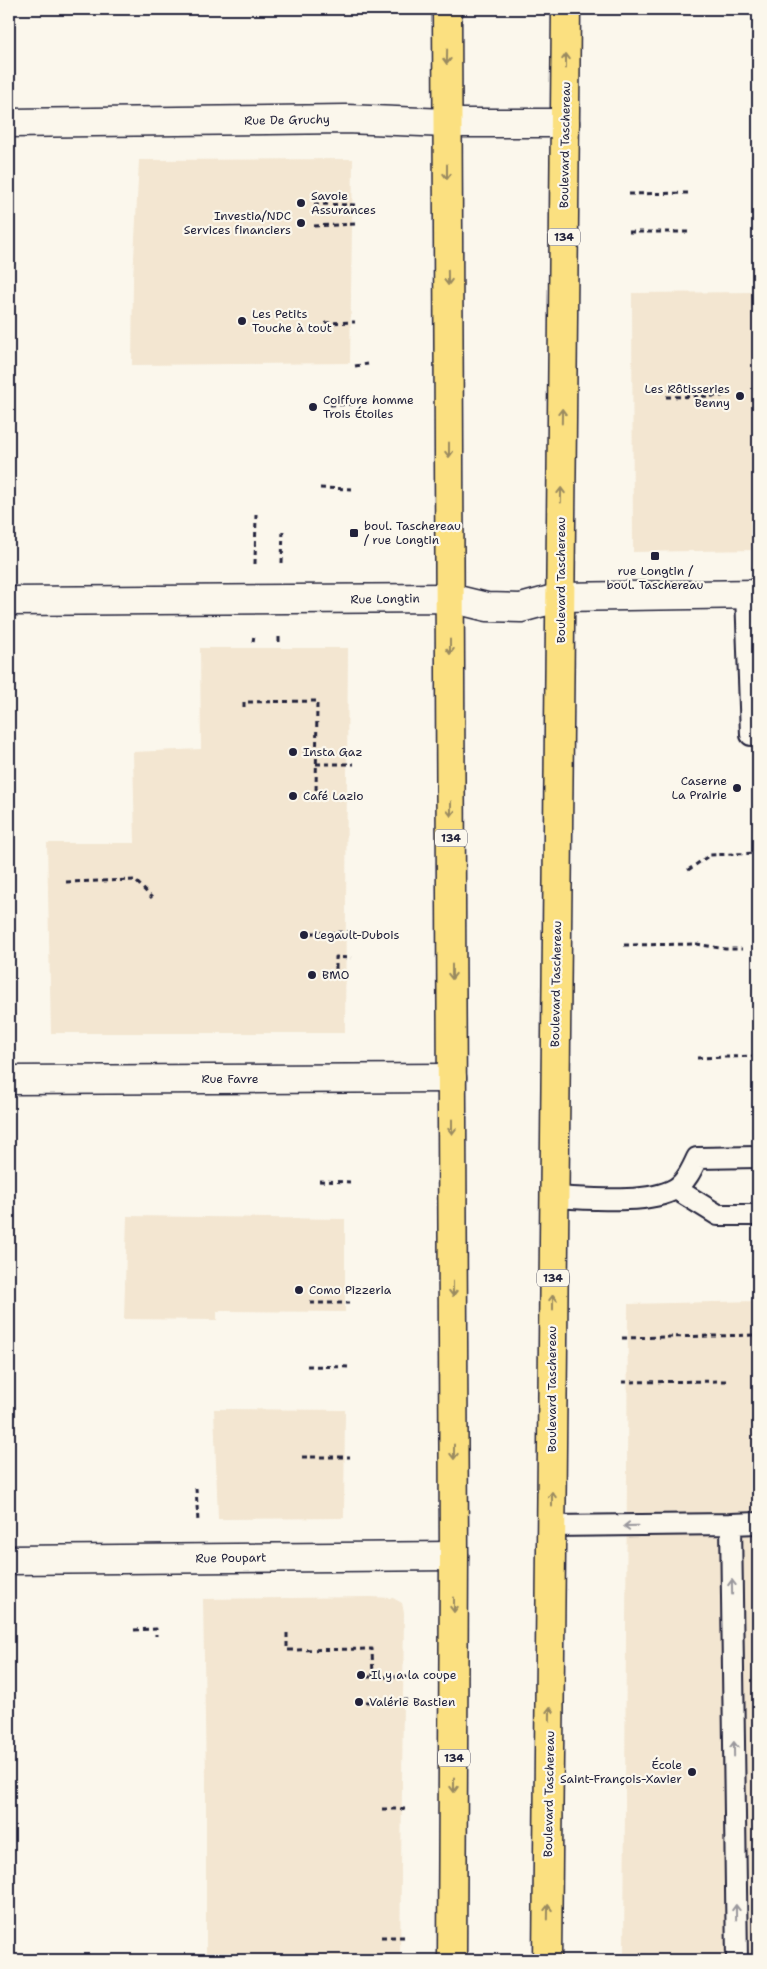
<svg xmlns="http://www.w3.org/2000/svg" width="767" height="1969" font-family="'Shantell Sans',sans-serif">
	<rect width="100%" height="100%" fill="#fbf7ec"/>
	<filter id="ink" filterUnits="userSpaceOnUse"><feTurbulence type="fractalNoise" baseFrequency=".02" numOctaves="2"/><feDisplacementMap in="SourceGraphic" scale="10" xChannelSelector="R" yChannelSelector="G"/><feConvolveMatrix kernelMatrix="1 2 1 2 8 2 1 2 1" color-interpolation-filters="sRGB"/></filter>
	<g filter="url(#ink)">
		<!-- built -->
		<path fill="#f3e6d1" d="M353,159L350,363L132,365L133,278L139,160Z
			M758,292V550L633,552L632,293Z
			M200,648H348L345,1033H51L47,843H135L133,752L201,749Z
			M127,1216L345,1219V1312L217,1311V1320L124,1319Z
			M758,1301V1960H624L628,1304Z
			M214,1409L345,1410L344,1518L218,1519Z
			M370,1597L393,1598L402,1603L404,1613L400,1960H206V1780L203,1599Z"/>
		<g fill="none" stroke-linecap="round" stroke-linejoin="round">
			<!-- service casing -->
			<g stroke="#22223b" stroke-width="24">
				<path id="service" d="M746,594L751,735
					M676,1189L718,1215H758
					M553,1197C585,1198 647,1205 675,1189C686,1182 692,1169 697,1158L758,1157
					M731,1524L758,1523
					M551,1526L731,1524L737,1960"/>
			</g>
			<!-- minor casing -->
			<g stroke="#22223b" stroke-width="31">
				<path id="minor" d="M9,123L346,119L447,123H565
					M9,601L450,598L487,607L521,608L561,597L758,594
					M9,1080L452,1078
					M9,1560L454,1556"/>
			</g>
			<!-- primary casing -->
			<g stroke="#22223b" stroke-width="31">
				<path id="primary" d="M447,9L454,1556L452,1960
					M547,1960L566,9"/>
			</g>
			<!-- path -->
			<path stroke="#22223b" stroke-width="3" stroke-dasharray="5 4" stroke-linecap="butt" d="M629,194L690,193
				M314,204L357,205
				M314,226L357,224
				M629,232H691
				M325,323L355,322
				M355,366L368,364
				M666,397L723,396
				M330,405L355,404
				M320,488L355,489
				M282,563L283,527
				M255,564L256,514
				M253,642L254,635
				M279,642V635
				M244,707V702L317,701L316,797L302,796
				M303,754H316
				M316,764H354
				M757,853L758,840
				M688,870L710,855L758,853
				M66,882L135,880L152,898
				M311,933L352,932
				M624,945L697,944L725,949H742
				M324,976L336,975V957L351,958
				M697,1058L758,1056
				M319,1181L350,1182
				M310,1303H350
				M622,1338L758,1335
				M307,1366L349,1367
				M622,1382L726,1381
				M302,1457H350
				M196,1488L198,1522
				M134,1630L156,1629V1636
				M287,1633V1650L372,1649L373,1677
				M366,1677H408
				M366,1702L408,1700
				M382,1809H408
				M381,1937H407"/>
			<!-- service -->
			<use href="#service" stroke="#fbf7ec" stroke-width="20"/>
			<!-- minor -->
			<use href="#minor" stroke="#fbf7ec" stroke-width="28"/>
			<!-- primary -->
			<use href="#primary" stroke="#fbe080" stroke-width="28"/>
		</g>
		<!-- one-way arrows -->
		<defs><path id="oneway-shaft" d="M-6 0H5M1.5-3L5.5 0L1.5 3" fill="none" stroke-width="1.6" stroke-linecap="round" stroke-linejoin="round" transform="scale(1.25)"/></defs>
		<g stroke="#998a61">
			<use href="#oneway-shaft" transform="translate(447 57) rotate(91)"/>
			<use href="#oneway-shaft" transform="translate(566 61) rotate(-90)"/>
			<use href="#oneway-shaft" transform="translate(447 172) rotate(90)"/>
			<use href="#oneway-shaft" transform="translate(448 278) rotate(89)"/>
			<use href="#oneway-shaft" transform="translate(562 416) rotate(-89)"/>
			<use href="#oneway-shaft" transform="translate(449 450) rotate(90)"/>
			<use href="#oneway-shaft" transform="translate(561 495) rotate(-89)"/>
			<use href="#oneway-shaft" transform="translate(450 647) rotate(90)"/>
			<use href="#oneway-shaft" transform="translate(451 809) rotate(90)"/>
			<use href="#oneway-shaft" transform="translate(452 972) rotate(90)"/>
			<use href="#oneway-shaft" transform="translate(452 1127) rotate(90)"/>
			<use href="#oneway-shaft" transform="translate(453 1289) rotate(90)"/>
			<use href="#oneway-shaft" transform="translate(553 1302) rotate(-90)"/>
			<use href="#oneway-shaft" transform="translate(454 1452) rotate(90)"/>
			<use href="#oneway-shaft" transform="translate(552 1499) rotate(-90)"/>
			<use href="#oneway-shaft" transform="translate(454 1605) rotate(90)"/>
			<use href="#oneway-shaft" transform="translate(550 1714) rotate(-89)"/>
			<use href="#oneway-shaft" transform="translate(454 1785) rotate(90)"/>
			<use href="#oneway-shaft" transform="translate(548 1912) rotate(-89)"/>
		</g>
		<g stroke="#99979c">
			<use href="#oneway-shaft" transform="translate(631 1526) rotate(179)"/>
			<use href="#oneway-shaft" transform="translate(732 1587) rotate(-91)"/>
			<use href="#oneway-shaft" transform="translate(734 1749) rotate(-91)"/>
			<use href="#oneway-shaft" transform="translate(736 1912) rotate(-91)"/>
		</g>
	</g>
	<!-- markers -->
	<g fill="#22223b" stroke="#fbf7ec" stroke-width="2">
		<circle cx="301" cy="203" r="5"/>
		<circle cx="301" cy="223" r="5"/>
		<circle cx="242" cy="321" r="5"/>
		<circle cx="740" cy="396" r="5"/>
		<circle cx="313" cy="407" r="5"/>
		<rect x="349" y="528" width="10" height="10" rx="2.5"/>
		<rect x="650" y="551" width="10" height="10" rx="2.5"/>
		<circle cx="293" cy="752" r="5"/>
		<circle cx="737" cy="788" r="5"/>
		<circle cx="293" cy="796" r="5"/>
		<circle cx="304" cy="935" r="5"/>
		<circle cx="312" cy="975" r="5"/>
		<circle cx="299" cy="1290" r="5"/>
		<circle cx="361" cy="1675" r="5"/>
		<circle cx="359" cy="1702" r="5"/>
		<circle cx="692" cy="1772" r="5"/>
	</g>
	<g text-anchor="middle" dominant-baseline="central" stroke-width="4.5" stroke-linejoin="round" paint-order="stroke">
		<!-- shield labels -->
		<g fill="#fbf7ec" stroke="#636270" stroke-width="1">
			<rect x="548" y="228.5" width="32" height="17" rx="4"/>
			<rect x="435" y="829.5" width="32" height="17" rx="4"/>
			<rect x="537" y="1269.5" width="32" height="17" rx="4"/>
			<rect x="438" y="1749.5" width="32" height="17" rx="4"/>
		</g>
		<g font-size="11" font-weight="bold" fill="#22223b">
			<text x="564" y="237">134</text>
			<text x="451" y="838">134</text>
			<text x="553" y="1278">134</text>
			<text x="454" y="1758">134</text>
		</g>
		<!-- street labels -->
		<g font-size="12" fill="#22223b" stroke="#fbf7ec">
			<text transform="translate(287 120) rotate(-1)">Rue De Gruchy</text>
			<text transform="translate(565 145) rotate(-89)">Boulevard Taschereau</text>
			<text transform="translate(561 580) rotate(-90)">Boulevard Taschereau</text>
			<text transform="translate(385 599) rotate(-1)">Rue Longtin</text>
			<text transform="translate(556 984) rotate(-89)">Boulevard Taschereau</text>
			<text x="230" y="1079">Rue Favre</text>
			<text transform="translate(552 1389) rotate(-90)">Boulevard Taschereau</text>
			<text transform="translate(231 1558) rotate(-1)">Rue Poupart</text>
			<text transform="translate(549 1794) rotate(-89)">Boulevard Taschereau</text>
		</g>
		<!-- poi labels -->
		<g font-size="12" fill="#22223b" stroke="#fbf7ec" text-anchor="start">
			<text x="311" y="196">Savoie<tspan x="311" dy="14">Assurances</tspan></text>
			<text x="291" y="216" text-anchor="end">Investia/NDC<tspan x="291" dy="14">Services financiers</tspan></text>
			<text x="252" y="314">Les Petits<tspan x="252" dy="14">Touche à tout</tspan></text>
			<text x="730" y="389" text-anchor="end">Les Rôtisseries<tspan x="730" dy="14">Benny</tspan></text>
			<text x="323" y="400">Coiffure homme<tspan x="323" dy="14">Trois Étoiles</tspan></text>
			<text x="364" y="526">boul. Taschereau<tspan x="364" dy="14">/ rue Longtin</tspan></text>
			<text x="655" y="571" text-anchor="middle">rue Longtin /<tspan x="655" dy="14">boul. Taschereau</tspan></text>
			<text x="303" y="752">Insta Gaz</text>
			<text x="727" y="781" text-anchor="end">Caserne<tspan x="727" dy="14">La Prairie</tspan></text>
			<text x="303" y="796">Café Lazio</text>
			<text x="314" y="935">Legault-Dubois</text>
			<text x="322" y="975">BMO</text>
			<text x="309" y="1290">Como Pizzeria</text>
			<text x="371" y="1675">Il y a la coupe</text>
			<text x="369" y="1702">Valérie Bastien</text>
			<text x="682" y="1765" text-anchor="end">École<tspan x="682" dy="14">Saint-François-Xavier</tspan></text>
		</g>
	</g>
	<!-- margin -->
	<rect width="767" height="1969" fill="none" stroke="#fbf7ec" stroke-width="30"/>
	<rect x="15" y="15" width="737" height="1939" fill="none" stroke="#22223b" stroke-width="2" filter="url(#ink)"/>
</svg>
